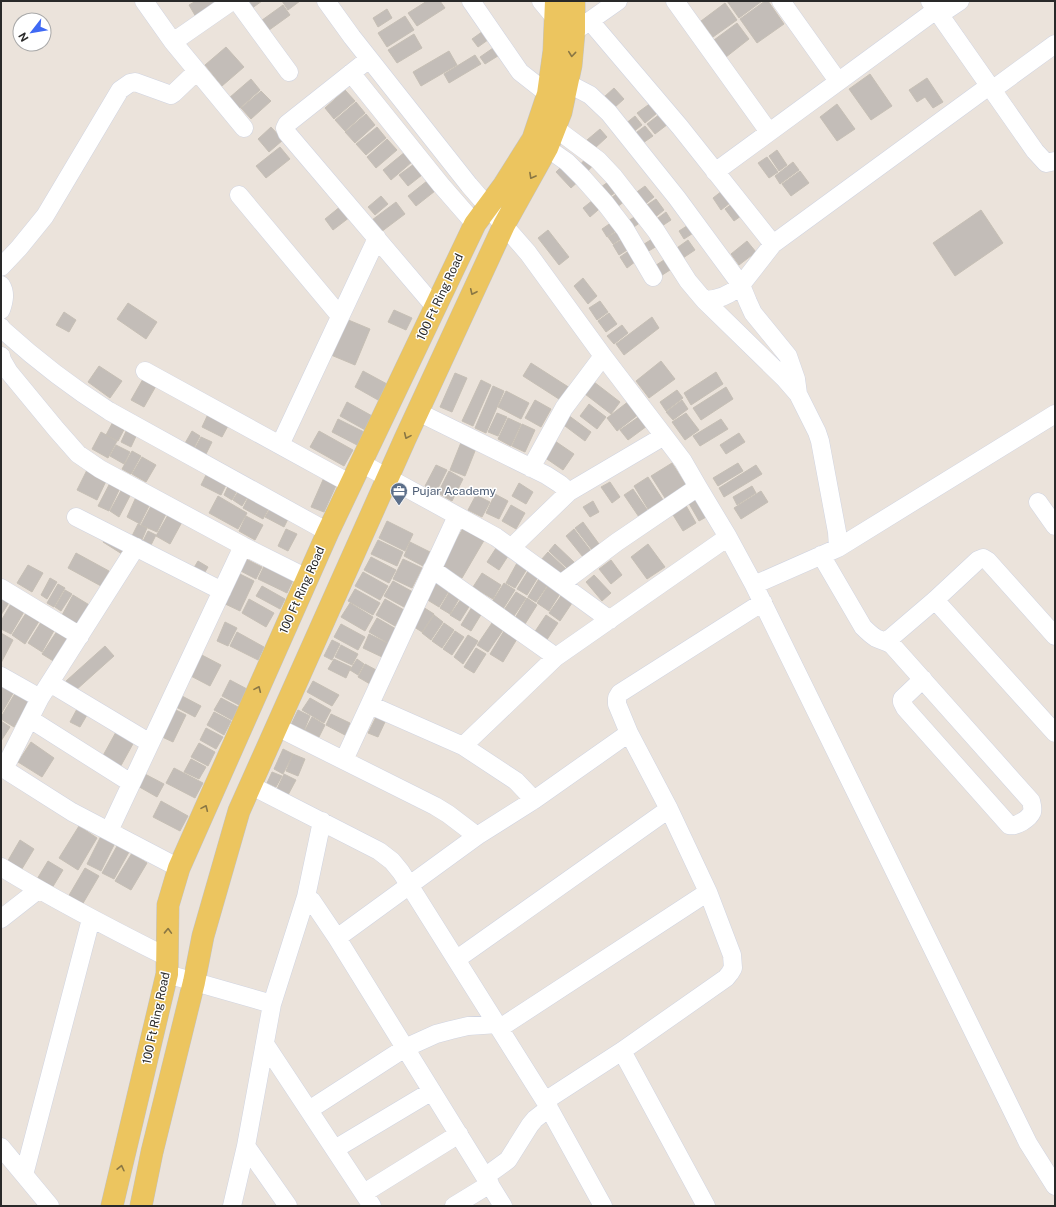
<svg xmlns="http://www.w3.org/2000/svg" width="1056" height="1207" font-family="'Public Sans',sans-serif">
	<rect width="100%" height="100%" fill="#ebe3db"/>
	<!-- building -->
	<path fill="#c3bdb8" stroke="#c6bfb5" d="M196,1H221L196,17L189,5Z
		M241,1H262L248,11Z
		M282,1H300L288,10Z
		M427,1H440L445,8L417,26L408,13Z
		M727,1H762L739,18Z
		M765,1H768L784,24L757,43L740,19Z
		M725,3L737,20L713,37L701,21Z
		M283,5L290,15L265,33L258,23Z
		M387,9L392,18L378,27L373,18Z
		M405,16L414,30L387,47L378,33Z
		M737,23L749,39L726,57L714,40Z
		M486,29L492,37L478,47L472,39Z
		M414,34L422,48L397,63L388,50Z
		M496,46L501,54L485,64L480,57Z
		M226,47L244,67L222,86L205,65Z
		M449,51L457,65L421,86L413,72Z
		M475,55L481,64L449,83L444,74Z
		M870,74L892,106L871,120L849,89Z
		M927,78L943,102L933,108L925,97L917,102L909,90Z
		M251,79L260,90L239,109L229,98Z
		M614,88L624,99L614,108L604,97Z
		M345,90L355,101L334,119L325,108Z
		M261,91L271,101L251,119L241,108Z
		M655,100L662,109L645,123L637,113Z
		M356,102L365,113L345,131L335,120Z
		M837,104L855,129L837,141L820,117Z
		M664,111L672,121L655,134L647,124Z
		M366,114L375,125L355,143L345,132Z
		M635,116L642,125L632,133L625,124Z
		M645,126L653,136L640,145L633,135Z
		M271,127L283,140L269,152L258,139Z
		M377,127L386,138L366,155L356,144Z
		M600,129L607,137L595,148L587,140Z
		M387,139L397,150L376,168L367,157Z
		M280,147L290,159L266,178L256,166Z
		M777,150L787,165L779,171L769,156Z
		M405,152L413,161L391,180L383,170Z
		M588,156L596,162L586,173L578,167Z
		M767,157L778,172L769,178L758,163Z
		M793,162L799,170L780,184L775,176Z
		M565,163L581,179L571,188L556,172Z
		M414,164L422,175L408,186L399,175Z
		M800,171L809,183L791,196L782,184Z
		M611,180L619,190L606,199L598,189Z
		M427,181L435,191L416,206L408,196Z
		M645,186L654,197L643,206L634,194Z
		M727,187L735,199L721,210L713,198Z
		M619,192L625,201L613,210L607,201Z
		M381,196L388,204L375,215L368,207Z
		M598,196L605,204L590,217L583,208Z
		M656,199L664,210L653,219L644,207Z
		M736,201L745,213L734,221L725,209Z
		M396,202L405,214L381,232L372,220Z
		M341,206L350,217L333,230L325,219Z
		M981,210L1003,243L955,276L933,243Z
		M666,212L671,220L659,228L654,221Z
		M636,216L641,222L628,231L623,224Z
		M615,220L620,228L607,237L602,229Z
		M693,222L698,230L684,239L679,231Z
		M621,229L625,236L613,244L608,237Z
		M548,230L569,257L559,265L538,238Z
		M626,237L632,247L619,255L613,245Z
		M652,239L657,246L642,255L638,248Z
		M688,240L695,250L680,260L674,250Z
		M747,241L756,252L739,265L731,254Z
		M633,248L640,258L627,268L620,257Z
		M664,260L670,270L656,279L650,269Z
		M583,278L597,296L588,304L574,286Z
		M600,301L608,312L597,320L589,308Z
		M128,303L157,322L146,339L117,319Z
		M394,310L412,318L406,330L388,322Z
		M64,312L76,320L69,332L56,325Z
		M609,313L617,324L606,332L598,321Z
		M652,317L659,328L624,355L616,344Z
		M346,319L370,329L355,365L331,355Z
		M622,325L628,333L614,344L607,336Z
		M661,361L675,379L649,398L636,381Z
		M531,363L570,388L562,401L523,376Z
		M99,366L122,381L110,398L88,382Z
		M363,371L387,384L378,400L355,387Z
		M716,372L723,384L691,405L684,393Z
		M455,373L467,378L452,412L440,407Z
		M143,379L156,386L144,407L131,400Z
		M481,380L491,385L473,426L462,421Z
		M594,382L620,402L611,414L585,394Z
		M493,386L504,391L486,433L475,428Z
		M726,387L733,399L701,420L693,408Z
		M677,390L683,398L666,411L660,402Z
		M506,391L529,403L521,419L498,407Z
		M535,400L551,409L541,427L525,418Z
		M682,400L688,409L673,420L666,412Z
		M629,401L639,414L617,431L607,418Z
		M347,402L374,417L367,431L340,416Z
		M589,404L606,417L597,429L580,416Z
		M209,412L230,422L222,437L202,427Z
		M497,413L507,417L498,436L488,432Z
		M686,413L699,430L685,440L672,422Z
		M568,415L591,432L585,441L561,423Z
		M116,416L128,422L118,441L106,435Z
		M640,416L647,426L628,440L620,430Z
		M508,418L521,424L511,446L498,439Z
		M338,419L366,433L359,446L332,432Z
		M721,419L728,429L700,446L693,436Z
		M522,424L535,430L525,452L512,446Z
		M128,427L138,432L131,447L121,442Z
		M192,431L200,436L193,450L184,445Z
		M319,431L353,450L344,466L310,447Z
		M101,432L117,441L108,458L92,449Z
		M739,433L745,442L726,454L720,445Z
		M201,437L212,442L205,456L194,450Z
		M552,439L574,454L563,470L541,455Z
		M462,440L477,446L465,476L450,470Z
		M116,445L130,452L124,464L110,456Z
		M132,451L141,456L131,474L122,469Z
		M142,457L156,465L146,482L132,474Z
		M672,463L686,485L665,498L651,476Z
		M738,463L743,471L718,486L713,478Z
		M436,465L447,470L436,492L425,486Z
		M756,465L762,474L724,497L719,488Z
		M88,468L108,477L97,500L77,490Z
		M208,471L228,481L221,495L201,485Z
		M449,471L463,479L452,501L438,493Z
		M326,473L339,479L324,512L311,507Z
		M648,477L663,500L648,509L634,486Z
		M231,480L240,485L232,500L224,495Z
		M111,481L121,486L109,511L98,506Z
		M610,482L620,497L612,503L601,487Z
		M519,483L533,492L526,504L512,496Z
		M242,485L251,491L242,506L233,500Z
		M752,486L756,493L737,505L733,497Z
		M123,487L132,492L119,517L110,511Z
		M633,489L648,511L639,517L624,495Z
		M761,491L768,502L741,519L734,508Z
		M495,494L508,501L499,519L486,513Z
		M476,495L490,502L482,517L468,510Z
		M695,495L708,516L699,521L687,500Z
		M218,496L247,513L238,529L209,513Z
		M249,496L269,508L263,519L243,508Z
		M136,497L150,504L140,524L127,517Z
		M593,501L599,512L590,517L583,507Z
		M684,502L696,523L683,531L670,510Z
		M511,505L525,513L516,529L502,521Z
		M151,506L166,514L157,532L141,525Z
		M271,507L289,517L284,527L265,517Z
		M168,515L182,522L170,544L156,536Z
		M246,516L263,525L255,540L239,531Z
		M387,521L413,534L405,551L379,538Z
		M583,522L599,544L592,550L575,528Z
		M138,524L147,528L141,542L131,538Z
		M465,525L486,537L462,578L441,566Z
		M286,529L297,534L288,551L278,546Z
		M574,529L591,551L583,557L566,536Z
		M148,531L156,535L149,549L141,545Z
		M108,534L127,545L122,554L103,542Z
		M378,540L403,552L397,566L371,554Z
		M410,542L430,552L423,566L404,556Z
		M555,544L575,563L569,570L549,551Z
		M648,544L665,567L647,579L631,557Z
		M498,545L510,553L499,570L487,562Z
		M548,552L567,570L560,578L541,560Z
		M76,553L109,571L101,586L68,568Z
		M242,557L262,567L256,579L237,569Z
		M371,557L396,570L389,583L364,570Z
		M403,559L422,568L412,588L393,579Z
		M611,560L622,575L611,584L599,569Z
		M198,561L208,567L202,577L192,571Z
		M517,563L527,569L515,588L506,583Z
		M265,564L294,578L287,593L258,579Z
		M28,565L43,573L32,592L17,583Z
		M234,571L254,581L240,611L219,601Z
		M528,571L538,577L527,595L517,589Z
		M363,572L388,586L380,600L355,586Z
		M482,573L501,585L493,599L473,587Z
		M594,575L611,593L602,601L586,582Z
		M540,577L549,583L536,602L528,597Z
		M50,578L57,582L47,599L41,595Z
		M393,581L413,592L404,607L384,596Z
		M437,581L450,589L439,607L426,599Z
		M551,581L563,589L549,611L537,603Z
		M504,583L515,590L503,609L492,602Z
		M58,584L65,588L54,607L47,603Z
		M262,586L285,599L280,609L256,596Z
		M355,589L380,603L373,615L348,601Z
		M65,590L72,594L61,611L55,607Z
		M450,591L460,597L450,614L440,608Z
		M516,592L526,598L514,616L504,610Z
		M563,593L574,600L560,621L549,613Z
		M1,595L10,601L1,615Z
		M73,595L91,606L78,627L61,617Z
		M527,598L537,605L525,624L515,618Z
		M249,599L274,613L266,627L242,613Z
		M385,599L404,610L395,626L376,615Z
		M461,599L470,605L460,621L450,615Z
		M12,602L25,610L11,634L1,629V621Z
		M350,603L373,617L365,631L341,617Z
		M423,607L434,614L422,632L411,625Z
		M472,607L482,613L471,631L461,625Z
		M28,610L41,618L25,644L12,635Z
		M434,615L443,622L431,640L422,633Z
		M546,615L558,623L546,641L534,633Z
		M377,618L396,629L388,643L369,632Z
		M43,619L56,627L42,652L28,643Z
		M225,622L237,628L228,646L217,641Z
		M444,623L454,630L442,648L432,641Z
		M492,623L503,630L488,652L477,645Z
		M341,624L365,637L358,650L334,637Z
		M59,628L71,636L55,662L42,654Z
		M455,631L464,637L452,655L443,649Z
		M504,631L517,639L503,662L490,654Z
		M237,632L264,647L258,660L230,646Z
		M1,633L13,640L1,663Z
		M369,634L389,644L382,657L363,648Z
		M468,635L478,641L463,664L454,657Z
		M332,640L340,644L332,660L324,656Z
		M341,645L358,654L352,665L335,657Z
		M105,646L114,656L75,691L66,681Z
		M476,648L486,654L474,673L464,667Z
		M198,653L221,665L210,686L187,674Z
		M334,659L351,667L346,678L328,669Z
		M357,659L364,664L358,675L350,670Z
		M365,664L378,671L370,684L358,677Z
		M230,680L247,689L239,705L222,696Z
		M313,681L339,695L332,706L307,692Z
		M1,684L15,690L1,714Z
		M17,690L31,698L14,727L1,719V717Z
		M182,696L201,706L195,717L176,707Z
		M221,698L238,707L232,720L214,710Z
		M310,698L331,710L324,723L302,710Z
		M172,708L186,715L173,742L160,736Z
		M77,709L87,715L80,727L70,722Z
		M298,710L310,716L303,733L290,727Z
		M214,712L231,721L224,735L207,725Z
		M331,714L350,723L345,735L326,725Z
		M312,717L325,725L319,737L305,730Z
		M376,717L385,722L378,737L368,733Z
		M1,721L10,727L1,741Z
		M206,728L223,737L216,749L200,740Z
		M116,732L134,742L118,771L100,761Z
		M31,742L54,758L42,777L18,762Z
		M199,743L215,752L208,766L191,757Z
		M283,749L293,754L283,774L274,769Z
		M293,754L305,759L298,776L286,771Z
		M191,759L206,767L199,779L184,772Z
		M174,768L203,783L195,798L166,783Z
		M272,772L282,776L276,787L267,783Z
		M143,773L164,784L157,797L136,785Z
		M284,774L296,780L288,795L277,789Z
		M161,801L188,816L180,831L153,817Z
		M79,826L97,838L78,870L59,858Z
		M101,836L115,843L101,871L87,864Z
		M20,840L34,849L20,872L6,864Z
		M117,846L129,852L114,879L102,873Z
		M132,853L147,863L131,890L115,881Z
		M48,861L63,870L49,893L34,884Z
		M85,868L99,876L82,905L68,897Z"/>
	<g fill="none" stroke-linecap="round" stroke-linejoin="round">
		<!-- minor casing -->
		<g stroke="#d0d4e1" stroke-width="19">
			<path id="minor" d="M144,1L173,42L244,128
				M237,1L289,72
				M326,1L352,37L469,185L528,253L603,356L664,436L683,461L698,487L728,537L754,585L1028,1143L1055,1186
				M471,1L520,72L548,94
				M541,1L555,18
				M675,1L769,132
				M781,1L838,81
				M930,1L1035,151L1046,163L1055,161
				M939,15L960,1
				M590,21L680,127L773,244
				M581,27L618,1
				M173,42L232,1
				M369,59L287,124L285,128L287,133L435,307
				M351,73L441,185L475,224
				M567,83L590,95L609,113L677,198L741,285C730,295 719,300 704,300
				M992,90L1055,44
				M555,128L598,160L614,177L656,231L688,281L704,300L785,379L798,394
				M547,148L567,162L582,177L605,203L625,229L653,277
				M715,172L936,10
				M239,195L340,316
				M1,267L19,248L45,216L120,90L130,83L135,82L171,95L174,93L197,71
				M1,285C6,293 4,301 1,310
				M1,327L2,329C35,359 71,387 109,411L328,532
				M1,356L2,360L9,372L56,429L78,454L100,469L243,546L307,578
				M145,371L351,484
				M418,412L546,475L560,484L569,492
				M280,445L377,238
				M361,463L496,537L610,620
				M531,468L564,408L603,356
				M1038,502L1055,526
				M76,517L222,591
				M512,547L569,492L664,436
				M838,548L837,532L820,441L817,432L798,394L796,379L788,356L753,313L748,302L741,285L773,244L989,86
				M821,555L863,627C867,631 871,635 876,638C882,641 887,641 892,645L1031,801C1032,805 1033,808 1032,812C1029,819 1016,827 1009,825L905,708L902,702V699L923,679
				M432,569L556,657
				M561,584L617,542L698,487
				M754,585L838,548L1055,414
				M1,588L80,636
				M935,600L1055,733
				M887,641L935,600L978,560L983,558L988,561L1055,636
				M1,676L40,698
				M50,683L150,743
				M370,705L463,746L516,781L534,800
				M30,719L131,783
				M277,727L435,806L448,814L477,836
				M463,746L556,657L728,537
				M344,760L457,516
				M1,767L72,812L179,868
				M4,769L40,698L136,547
				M250,785L379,851L392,861L401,872L545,1101L603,1206
				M109,831L243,546
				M1,867C55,900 111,929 167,957
				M306,897L322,821
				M1,919L38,890
				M337,938L477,836L534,800L629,733
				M457,959L669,809
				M167,974L272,1004L306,897L312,901L337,938L503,1206
				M500,1028L708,892
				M265,1044L372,1206
				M622,1051L706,1206
				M545,1101L622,1051L726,978L730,973L733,968L732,955L708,892L669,809L629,733L617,704V698L620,693L763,602
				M309,1110L405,1048L436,1034L451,1030L468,1026L498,1024
				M246,1146L288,1206
				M1,1147L50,1206
				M335,1149L432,1091
				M24,1175L91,919
				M486,1176L508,1160L530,1125L535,1119L549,1108
				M364,1193L459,1134
				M232,1206L246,1146L272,1004
				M454,1206L490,1184"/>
		</g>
		<!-- major casing -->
		<g stroke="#c3c3c3" stroke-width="23">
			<path id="major" d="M112,1206L167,974L168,905L179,868L328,532L475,224L504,185L533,139L548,94L554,51L556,1
				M141,1206L152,1152L194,982L203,936L239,811L405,439L504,225L547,148L561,112L571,65L574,32V1"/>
		</g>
		<!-- minor -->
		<use href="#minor" stroke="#fff" stroke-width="18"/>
		<!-- major -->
		<use href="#major" stroke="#ecc55f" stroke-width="22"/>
	</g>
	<!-- one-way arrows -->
	<defs><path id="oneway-chevron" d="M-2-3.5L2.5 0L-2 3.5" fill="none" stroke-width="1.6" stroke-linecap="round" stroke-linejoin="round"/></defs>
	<g stroke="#8a7744">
		<use href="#oneway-chevron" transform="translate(572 54) rotate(96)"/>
		<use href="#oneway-chevron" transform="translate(532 176) rotate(119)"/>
		<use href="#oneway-chevron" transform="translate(473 292) rotate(115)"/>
		<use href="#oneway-chevron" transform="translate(407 436) rotate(114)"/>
		<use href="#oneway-chevron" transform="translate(258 689) rotate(-66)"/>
		<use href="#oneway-chevron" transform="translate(205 808) rotate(-66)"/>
		<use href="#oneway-chevron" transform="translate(168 931) rotate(-88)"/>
		<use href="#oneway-chevron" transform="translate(121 1168) rotate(-77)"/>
	</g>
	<!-- icons -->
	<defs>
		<g id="office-pin" transform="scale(0.9)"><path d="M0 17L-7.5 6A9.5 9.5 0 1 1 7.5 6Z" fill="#5c6f8a" stroke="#fff"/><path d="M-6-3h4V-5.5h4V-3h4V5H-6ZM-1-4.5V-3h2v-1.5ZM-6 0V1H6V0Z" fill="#fff"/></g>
	</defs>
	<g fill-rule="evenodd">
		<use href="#office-pin" x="399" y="491"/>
	</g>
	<g text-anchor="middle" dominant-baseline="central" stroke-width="3" stroke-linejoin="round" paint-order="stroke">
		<!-- street labels -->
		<g font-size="12" fill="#292929" stroke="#fff">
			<text transform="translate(440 297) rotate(-65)">100 Ft Ring Road</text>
			<text transform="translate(302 590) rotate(-66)">100 Ft Ring Road</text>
			<text transform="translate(156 1018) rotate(-78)">100 Ft Ring Road</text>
		</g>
		<!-- service labels -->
		<g font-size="12" fill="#4e5e75" stroke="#fff" text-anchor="start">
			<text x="412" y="491">Pujar Academy</text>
		</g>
	</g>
	<!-- border -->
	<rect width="1056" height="1207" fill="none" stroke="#292929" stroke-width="4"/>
	<!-- north arrow -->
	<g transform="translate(32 32) rotate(239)"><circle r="19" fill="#ffffff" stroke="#a9a9a9"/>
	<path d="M0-3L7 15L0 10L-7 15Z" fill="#3f69f4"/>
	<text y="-6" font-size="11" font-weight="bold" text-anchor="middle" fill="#292929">N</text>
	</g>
</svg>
